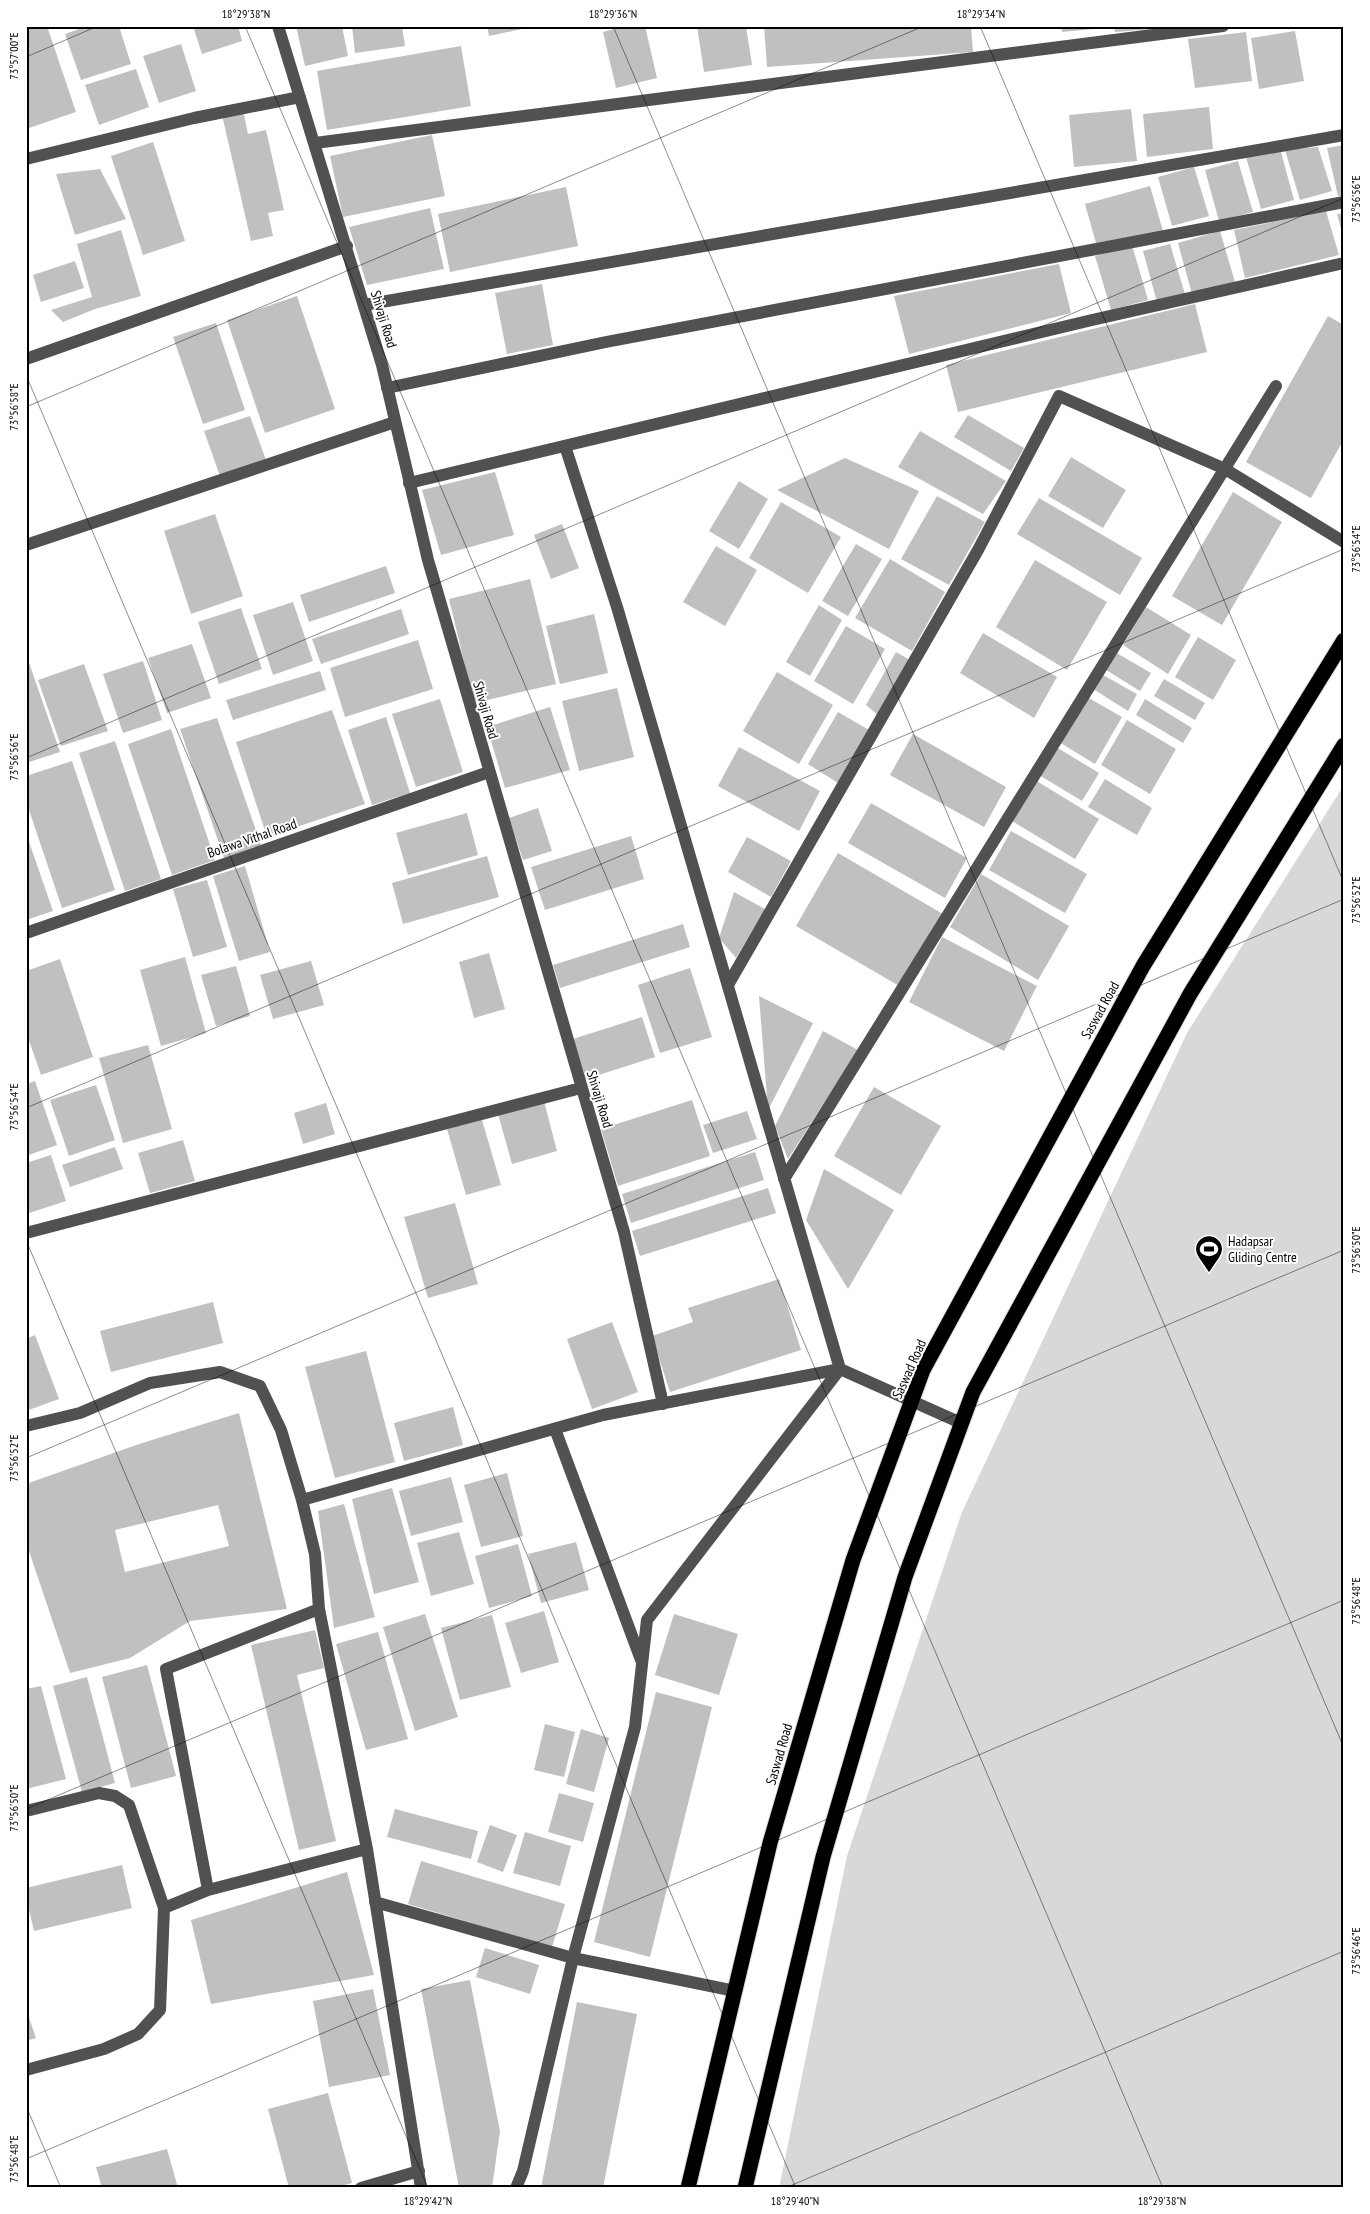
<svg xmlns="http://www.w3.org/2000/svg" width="1370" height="2214" font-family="'PT Sans Narrow',sans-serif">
	<rect width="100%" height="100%" fill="#fff"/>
	<!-- grass -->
	<path fill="#d8d8d8" d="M1344,785V2188H779L847,1856L962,1512L1187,1033Z"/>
	<!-- building -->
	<path fill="#c0c0c0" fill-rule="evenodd" d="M26,26H47L76,112L26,129Z
		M88,26H119L131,64L81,80L65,34Z
		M193,26H238L242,41L202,54Z
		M296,26H342L348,56L305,66Z
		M352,26H402L405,46L355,53Z
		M487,26H527V28L489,36Z
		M624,26H645L657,78L616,88L603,32Z
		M697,26H746L752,65L704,72Z
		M764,26H971L973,52L767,67Z
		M1061,26H1104V28L1062,32Z
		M1114,26H1153L1154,29L1115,32Z
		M1295,31L1304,81L1259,89L1251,38Z
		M1246,32L1252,81L1195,88L1188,39Z
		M181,44L196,91L159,103L143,56Z
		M461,46L471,106L327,130L317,71Z
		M136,69L149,107L99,125L85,85Z
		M1209,107L1213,149L1147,157L1143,114Z
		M1131,109L1137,161L1074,167L1069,115Z
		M243,110L248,134L266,130L284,210L268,213L273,236L251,241L222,115Z
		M432,135L445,196L343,217L330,156Z
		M153,142L185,241L143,255L111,156Z
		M1344,145V195L1338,196L1327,148Z
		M1318,147L1332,191L1300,200L1285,150Z
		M1281,152L1294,200L1261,209L1246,157Z
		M1238,161L1253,212L1219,221L1205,170Z
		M1194,167L1209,216L1172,226L1158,177Z
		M100,169L126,219L75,235L56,174Z
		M1150,186L1163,231L1096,243L1085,204Z
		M566,187L578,246L450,272L438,214Z
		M430,208L444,269L367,285L349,227Z
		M1326,211L1339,255L1245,278L1234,230Z
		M1344,213V235L1343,236L1337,214Z
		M121,230L141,296L95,309L63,322L51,310L92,297L77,244Z
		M1220,231L1235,282L1192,294L1178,243Z
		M1170,244L1185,294L1157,302L1143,251Z
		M1132,245L1148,300L1111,310L1095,256Z
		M75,261L84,288L41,302L33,275Z
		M1059,264L1071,313L909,354L894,296Z
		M542,284L553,345L507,354L495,293Z
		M297,296L335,409L265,433L227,320Z
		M1195,304L1207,352L958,412L946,365Z
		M1328,316L1344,325V439L1311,498L1246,462Z
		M216,323L245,410L203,424L173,337Z
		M968,415L1024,448L1011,471L954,437Z
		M250,416L266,460L220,476L204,431Z
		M920,431L1006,481L983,514L898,467Z
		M1071,457L1126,490L1103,528L1048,496Z
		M845,458L919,491L889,549L777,490Z
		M495,472L514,535L441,555L422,490Z
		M739,481L768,499L739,549L709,531Z
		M1233,492L1282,522L1222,625L1172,596Z
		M937,496L985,522L949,585L901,559Z
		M1039,498L1142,558L1120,595L1017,534Z
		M781,502L841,537L808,593L749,558Z
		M215,514L243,596L191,614L164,531Z
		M562,524L579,568L551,579L534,535Z
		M856,544L882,559L848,616L822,601Z
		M716,546L757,570L725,626L683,602Z
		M890,559L945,592L912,651L855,618Z
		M1035,560L1107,602L1067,670L996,627Z
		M386,566L395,593L309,622L300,595Z
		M530,579L556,684L474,703L449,599Z
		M293,602L313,661L273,675L253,615Z
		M819,605L842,620L810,676L786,662Z
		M1146,607L1191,635L1168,674L1123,645Z
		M241,608L262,669L219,684L198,622Z
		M401,609L409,634L321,664L312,639Z
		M594,614L608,673L560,684L546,626Z
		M846,626L885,649L853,704L814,681Z
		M983,633L1057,677L1034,718L960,673Z
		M1198,637L1236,660L1213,700L1175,677Z
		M418,640L433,689L345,717L330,668Z
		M192,644L211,698L167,713L148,658Z
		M896,652L910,660L879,716L866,705Z
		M1115,652L1151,673L1140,691L1106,670Z
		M26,654L60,752L26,763Z
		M143,661L162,720L123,733L103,674Z
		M84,664L108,731L61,746L38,680Z
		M320,671L326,690L233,720L226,700Z
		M777,672L833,705L799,764L743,731Z
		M1103,675L1137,694L1128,711L1093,689Z
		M1164,679L1205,703L1195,720L1154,696Z
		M617,688L634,757L579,771L562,701Z
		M1087,697L1122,717L1095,764L1059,742Z
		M440,699L463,772L416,787L392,714Z
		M1145,699L1192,728L1183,743L1136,715Z
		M550,707L570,770L505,788L487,727Z
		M332,710L365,804L267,837L236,742Z
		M838,712L869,730L838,783L808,764Z
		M386,717L410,793L372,805L348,730Z
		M217,718L261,845L224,858L180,729Z
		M1127,720L1176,749L1150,794L1101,765Z
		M171,729L215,860L172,875L128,744Z
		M913,734L1006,787L984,827L890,775Z
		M115,741L161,879L125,891L79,753Z
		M739,747L820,791L799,831L718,786Z
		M1056,747L1099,773L1082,801L1039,775Z
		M72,761L115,890L62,908L26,801V776Z
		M1105,779L1152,808L1137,835L1088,807Z
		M1035,780L1099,819L1075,859L1012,821Z
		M871,803L967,858L945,898L848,843Z
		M538,808L552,851L523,860L509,818Z
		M467,813L478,855L408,875L396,833Z
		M1011,831L1087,874L1065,913L989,870Z
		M26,833L53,911L26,920Z
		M631,836L644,879L545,910L531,867Z
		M747,837L791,861L771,897L728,872Z
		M838,853L943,914L901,987L796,926Z
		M487,856L499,897L403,924L392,883Z
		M245,866L270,952L239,961L213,876Z
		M981,874L1069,926L1038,980L950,927Z
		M207,880L227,947L193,957L173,889Z
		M734,892L765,909L736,958L719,938Z
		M683,924L690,947L560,988L553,965Z
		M942,937L1037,986L1004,1051L909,1002Z
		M489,953L505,1009L474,1018L459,962Z
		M185,957L206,1033L161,1046L140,970Z
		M60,959L93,1057L41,1075L26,1032V971Z
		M311,961L324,1005L273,1019L260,975Z
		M236,966L250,1016L216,1026L201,975Z
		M690,968L712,1037L660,1053L638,985Z
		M759,996L813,1023L768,1110Z
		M642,1017L655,1057L586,1079L573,1039Z
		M823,1031L858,1050L788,1159L775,1126Z
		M148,1045L172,1129L123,1143L99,1058Z
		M35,1081L57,1145L26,1156V1084Z
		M96,1085L115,1140L69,1156L50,1100Z
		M874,1087L941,1126L901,1195L834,1156Z
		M692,1100L710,1156L618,1186L601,1129Z
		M544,1101L557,1151L512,1164L498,1114Z
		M326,1103L335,1134L303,1144L294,1113Z
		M747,1111L757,1139L713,1153L703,1125Z
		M482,1120L501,1185L466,1195L447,1129Z
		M183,1140L195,1181L150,1193L138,1153Z
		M115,1147L123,1169L70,1187L62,1165Z
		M755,1152L764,1180L631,1223L622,1194Z
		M51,1155L66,1201L26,1214V1163Z
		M824,1169L894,1210L848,1289L806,1220Z
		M768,1188L776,1213L640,1256L632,1231Z
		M455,1203L478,1284L428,1298L404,1217Z
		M779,1279L801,1350L670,1392L652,1336L693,1322L688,1308Z
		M213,1302L223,1343L111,1372L100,1331Z
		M612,1322L638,1392L592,1409L567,1339Z
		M35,1335L59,1399L26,1411V1339Z
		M366,1351L395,1462L335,1478L305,1367Z
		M453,1407L463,1445L404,1461L394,1423Z
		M239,1413L287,1609L190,1621L130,1658L70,1673L26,1542V1484L139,1444ZM218,1505L229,1546L125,1572L115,1530Z
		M507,1473L523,1536L481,1547L464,1485Z
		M451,1477L463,1522L411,1536L399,1491Z
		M392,1488L419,1582L374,1594L352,1499Z
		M344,1504L375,1617L334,1628L318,1511Z
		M459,1532L474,1584L431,1596L417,1543Z
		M576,1542L589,1590L541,1603L528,1554Z
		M518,1544L532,1596L489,1608L475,1556Z
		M544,1611L559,1662L521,1673L505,1623Z
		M425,1614L458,1717L415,1731L383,1627Z
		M674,1614L738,1634L719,1695L655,1675Z
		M492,1615L511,1687L460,1700L441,1628Z
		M315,1630L324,1668L297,1675L336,1841L299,1850L251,1645Z
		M378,1632L408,1739L366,1750L336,1644Z
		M147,1665L176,1776L131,1788L102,1677Z
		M87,1677L115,1783L82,1792L53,1686Z
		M41,1686L66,1779L26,1789V1689Z
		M656,1692L712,1707L650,1957L594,1942Z
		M545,1724L575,1732L564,1777L534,1770Z
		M581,1729L609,1738L594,1792L566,1784Z
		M559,1793L594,1803L583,1842L548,1832Z
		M395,1809L478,1831L471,1859L387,1837Z
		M490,1825L517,1835L503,1872L477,1862Z
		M525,1832L571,1846L560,1886L513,1873Z
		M421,1861L565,1904L552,1947L408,1904Z
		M122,1865L132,1908L34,1931L26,1897V1888Z
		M347,1872L374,1975L211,2004L191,1920Z
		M485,1948L539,1965L530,1994L476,1977Z
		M470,1980L500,2131L492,2188H459L421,1989Z
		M373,1989L390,2075L329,2087L313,2001Z
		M577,2002L637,2014L603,2188H541Z
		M26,2009L36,2038L26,2041Z
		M328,2093L352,2183L334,2188H289L268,2109Z
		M167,2149L178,2188H102L96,2167Z"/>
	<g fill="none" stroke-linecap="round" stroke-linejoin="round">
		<!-- highway casing -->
		<g stroke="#dbdbdb" stroke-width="17">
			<path id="highway" d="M688,2188L770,1843L853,1560L923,1370L1143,966L1344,640
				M745,2188L823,1857L905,1577L973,1392L1190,994L1344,745"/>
		</g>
		<!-- minor -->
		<path stroke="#515151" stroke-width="12" d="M278,26L382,365L428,560L624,1232L663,1404
			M315,143L1223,26
			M26,159L194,118L300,97
			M364,305L1344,135
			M26,359L347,246
			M387,388L606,342L1344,202
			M409,483L1092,320L1344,263
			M26,545L395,422
			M26,933L489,772
			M728,985L978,550L1059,396L1225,469L1344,542
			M784,1179L1276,386
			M26,1233L581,1088
			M26,1426L80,1413L150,1383L220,1372L260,1386L281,1430L302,1500L315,1554L319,1609L367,1849L421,2188
			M555,1429L641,1660
			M302,1500L603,1415L840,1369L961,1423
			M26,1811L99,1793L115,1796L129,1805L164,1908L160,2010L138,2034L104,2049L26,2070
			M208,1890L166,1669L319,1609
			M375,1902L573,1958L735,1991
			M164,1908L208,1890L367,1849
			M361,2188L419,2171
			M516,2188L523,2171L573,1958L635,1727L647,1620L840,1369L617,607L565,446"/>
		<!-- highway -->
		<use href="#highway" stroke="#000" stroke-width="15"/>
	</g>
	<!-- ticks -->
	<path fill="none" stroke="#000" stroke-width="1" stroke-opacity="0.45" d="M245,26L1163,2188M613,26L1344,1748M980,26L1344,883M26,57L98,26M26,375L796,2188M26,407L924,26M26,758L1344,198M26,1108L1344,549M26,1240L428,2188M26,1458L1344,899M26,1809L1344,1250M26,2106L61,2188M26,2159L1344,1600M785,2188L1344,1951"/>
	<!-- icons -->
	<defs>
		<g id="stadium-pin" transform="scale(1.4375)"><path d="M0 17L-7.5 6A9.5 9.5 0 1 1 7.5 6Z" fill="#000" stroke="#fff"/><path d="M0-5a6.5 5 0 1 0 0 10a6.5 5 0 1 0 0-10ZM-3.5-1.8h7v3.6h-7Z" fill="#fff"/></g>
	</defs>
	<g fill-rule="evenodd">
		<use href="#stadium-pin" x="1209" y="1249"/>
	</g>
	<g text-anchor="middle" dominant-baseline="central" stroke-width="4" stroke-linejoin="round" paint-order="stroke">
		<!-- street labels -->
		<g font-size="14" fill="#000" stroke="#fff">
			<text transform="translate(384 319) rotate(73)">Shivaji Road</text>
			<text transform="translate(486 710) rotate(74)">Shivaji Road</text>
			<text transform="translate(252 838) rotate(-19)">Bolawa Vithal Road</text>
			<text transform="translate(1100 1010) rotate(-61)">Saswad Road</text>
			<text transform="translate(600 1099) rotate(73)">Shivaji Road</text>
			<text transform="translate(909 1369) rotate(-66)">Saswad Road</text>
			<text transform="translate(779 1754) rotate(-74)">Saswad Road</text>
		</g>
		<!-- poi labels -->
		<g font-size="14" fill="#000" stroke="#fff" text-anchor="start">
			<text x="1228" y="1241">Hadapsar<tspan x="1228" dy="16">Gliding Centre</tspan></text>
		</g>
	</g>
	<!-- border -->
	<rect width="1370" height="2214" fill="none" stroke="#ffffff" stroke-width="55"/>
	<rect x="28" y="28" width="1314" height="2158" fill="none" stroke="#000" stroke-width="2"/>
	<g font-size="12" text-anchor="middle" fill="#000">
		<text x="246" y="18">18°29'38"N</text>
		<text x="613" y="18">18°29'36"N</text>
		<text x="981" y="18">18°29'34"N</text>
		<text transform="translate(14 56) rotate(-90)" y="4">73°57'00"E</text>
		<text transform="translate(1356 199) rotate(-90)" y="4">73°56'56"E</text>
		<text transform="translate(14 407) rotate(-90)" y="4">73°56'58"E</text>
		<text transform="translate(1356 549) rotate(-90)" y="4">73°56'54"E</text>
		<text transform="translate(14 757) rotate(-90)" y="4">73°56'56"E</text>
		<text transform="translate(1356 900) rotate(-90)" y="4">73°56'52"E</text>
		<text transform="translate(14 1107) rotate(-90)" y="4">73°56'54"E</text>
		<text transform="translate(1356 1250) rotate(-90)" y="4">73°56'50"E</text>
		<text transform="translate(14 1458) rotate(-90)" y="4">73°56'52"E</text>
		<text transform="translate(1356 1601) rotate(-90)" y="4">73°56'48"E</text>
		<text transform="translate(14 1808) rotate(-90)" y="4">73°56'50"E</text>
		<text transform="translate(1356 1951) rotate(-90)" y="4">73°56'46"E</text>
		<text transform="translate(14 2159) rotate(-90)" y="4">73°56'48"E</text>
		<text x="428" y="2205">18°29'42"N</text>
		<text x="795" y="2205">18°29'40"N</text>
		<text x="1162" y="2205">18°29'38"N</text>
	</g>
</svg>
